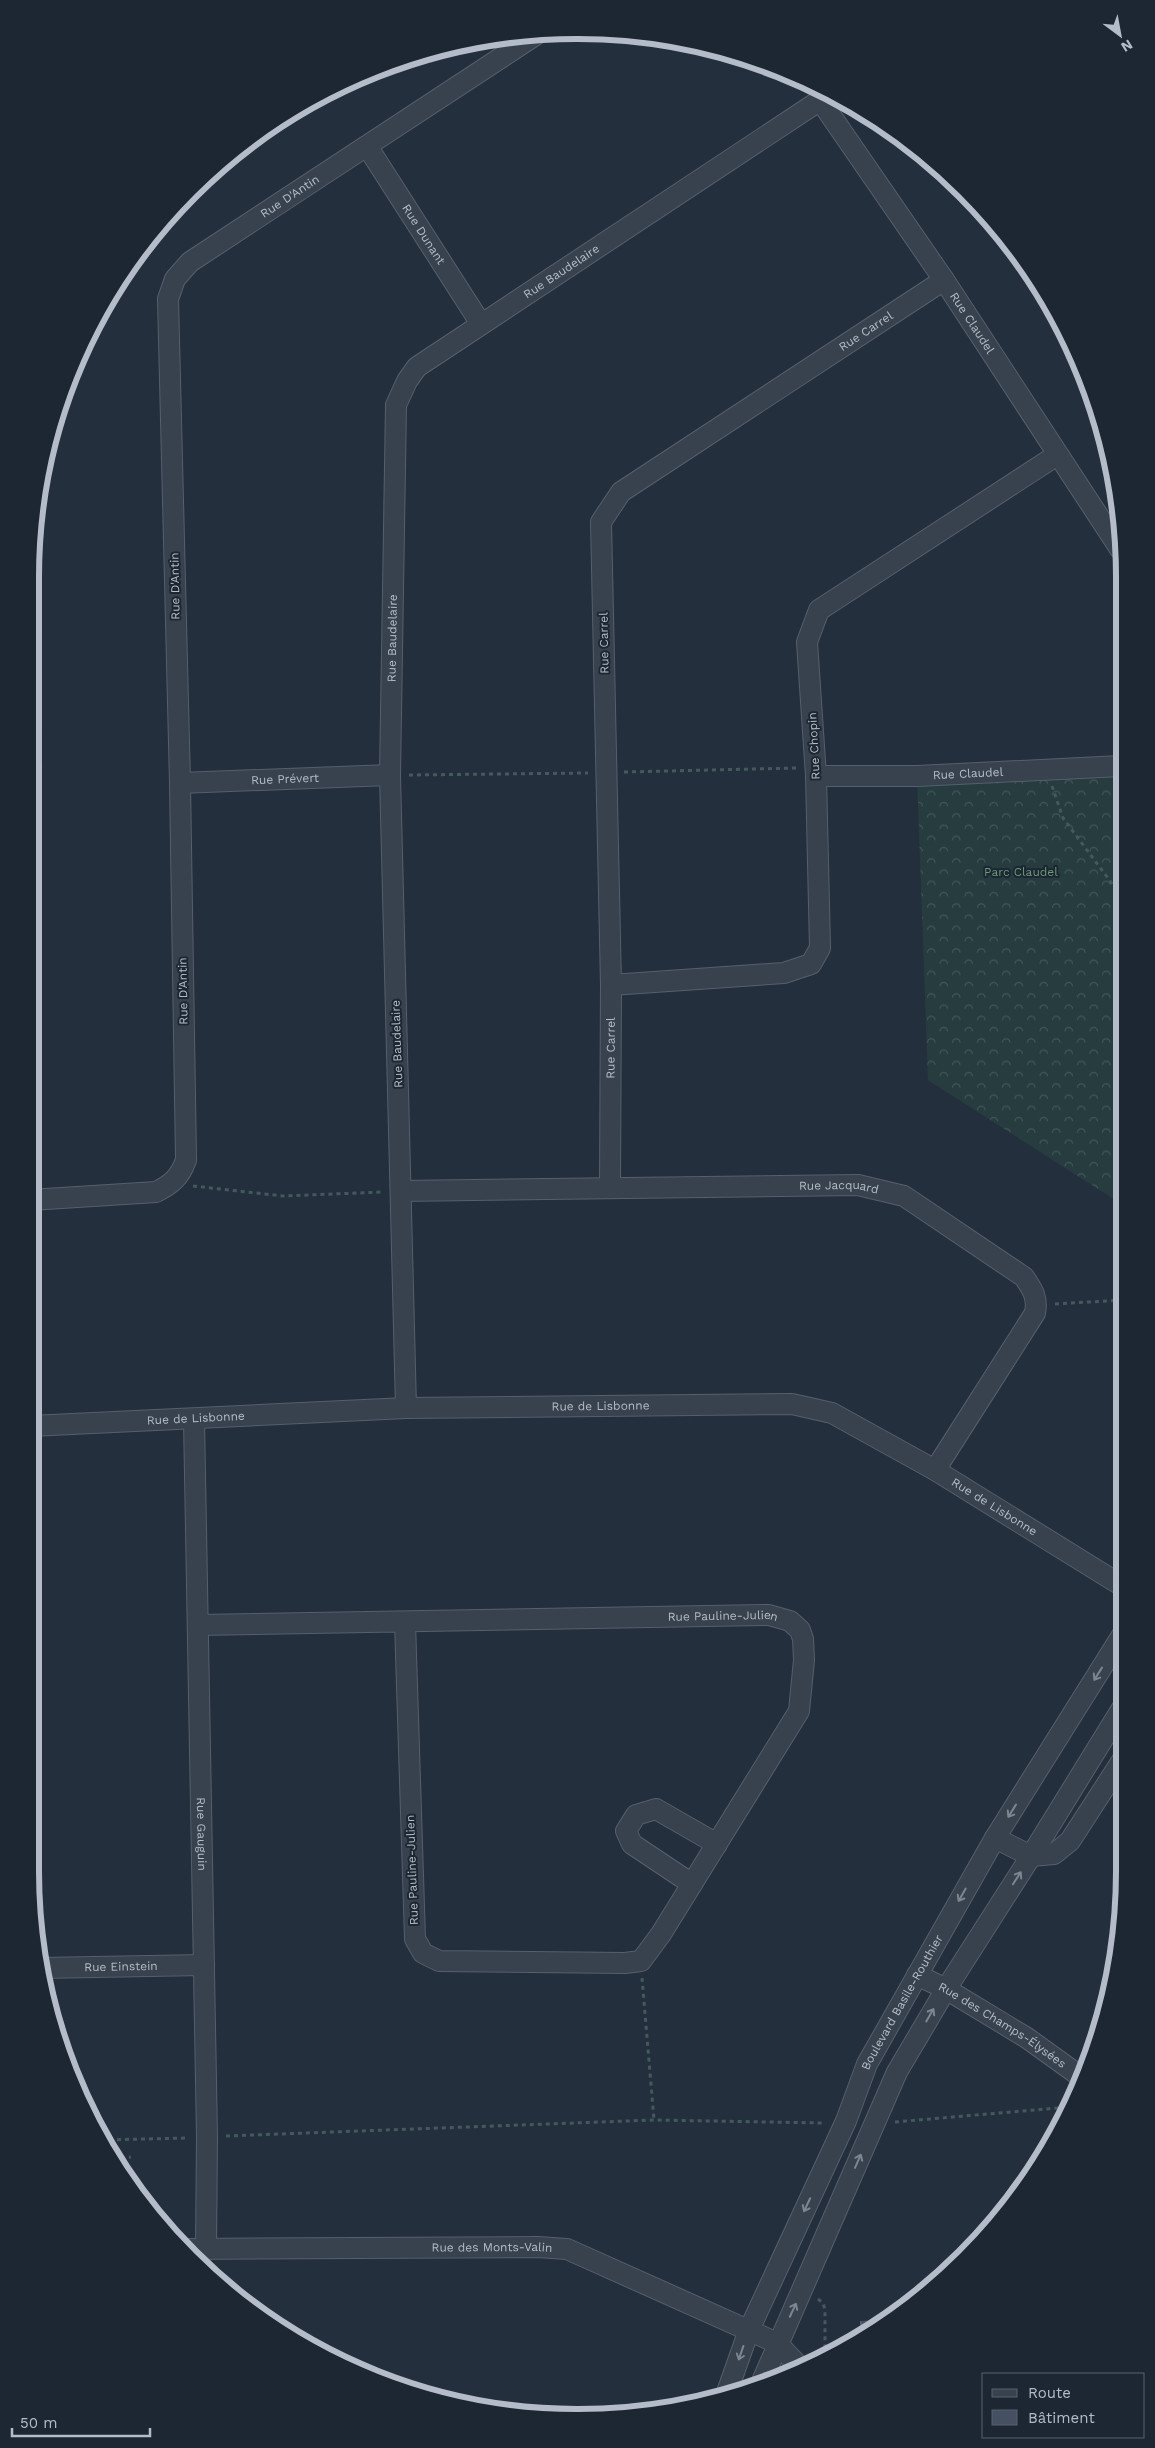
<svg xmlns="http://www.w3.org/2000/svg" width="1155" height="2448" font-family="'Work Sans',sans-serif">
	<defs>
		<pattern id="forest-crowns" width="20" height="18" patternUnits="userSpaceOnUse" patternTransform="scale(1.25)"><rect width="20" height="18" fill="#263c3f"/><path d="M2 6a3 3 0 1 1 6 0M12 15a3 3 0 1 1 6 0" fill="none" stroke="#435659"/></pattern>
		<pattern id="building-back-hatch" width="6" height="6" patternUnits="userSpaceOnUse" patternTransform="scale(1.25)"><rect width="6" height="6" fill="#455162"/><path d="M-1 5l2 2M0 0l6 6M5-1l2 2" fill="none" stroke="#5d6877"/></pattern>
	</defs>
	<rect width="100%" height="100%" fill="#242f3e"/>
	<!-- forest -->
	<path fill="url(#forest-crowns)" d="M1121,766L1123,1205L928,1080L917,776Z
		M1123,1274V1298L1114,1293Z"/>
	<!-- building -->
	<path fill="url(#building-back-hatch)" d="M887,2320L860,2336V2321Z"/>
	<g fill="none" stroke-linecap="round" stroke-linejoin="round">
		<!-- minor casing -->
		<g stroke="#565f6c" stroke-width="22">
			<g id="minor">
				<path id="s1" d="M820,100L944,280L1120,549"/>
				<path id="s2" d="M367,146L481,324"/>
				<path id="s3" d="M816,776H917L1121,766"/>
				<path id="s4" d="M180,783L390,775"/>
				<path d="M611,985L784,973L811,964L820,948L816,776L807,642L819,610L1057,455"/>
				<path id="s5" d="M610,1187L611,985L601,522L621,492L944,280"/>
				<path id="s6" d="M401,1191L858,1185L904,1196L1024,1277C1033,1290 1038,1298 1035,1313L935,1470"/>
				<path id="s7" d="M30,1200L156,1192C172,1184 180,1177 186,1160L180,783L168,299L175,279L190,262L537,34"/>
				<path id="s8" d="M406,1408L390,775L396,405L407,381L417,367L828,95"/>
				<path id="s9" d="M194,1419L207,2137L206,2249"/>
				<path id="s10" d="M30,1426L406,1408L792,1404L832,1413L935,1470L1124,1587"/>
				<path id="s11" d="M198,1625L769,1615L790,1621L800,1630L803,1639L804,1660L799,1711L661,1934L641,1961L625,1963L439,1961L423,1953L415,1939L405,1622"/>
				<path d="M995,1838L1031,1856L1054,1854L1070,1841L1125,1756"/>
				<path d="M692,1884L632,1844L626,1831L636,1815L656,1809L717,1844"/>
				<path id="s12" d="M40,1968L204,1965"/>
				<path id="s13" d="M917,1975L946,1989L1027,2038L1084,2079"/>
				<path id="s14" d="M186,2249L538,2247L567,2249L777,2343L795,2362L796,2371"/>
				<path d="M760,2386L897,2072L946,1989L1031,1856L1124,1705"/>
				<path id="s15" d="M726,2395L749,2330L846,2121L867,2064L995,1838L1124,1632"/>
			</g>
		</g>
		<!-- path -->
		<path stroke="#44595c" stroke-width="3" stroke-dasharray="4 4" stroke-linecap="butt" d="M624,772L797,768
			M409,775L588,773
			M1052,786L1063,818L1122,897
			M1113,884L1122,879
			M193,1186L283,1196L383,1192
			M1055,1304L1123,1300
			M642,1978L654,2120
			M895,2122L1069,2107
			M226,2136L654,2120L824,2123
			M101,2140L189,2138
			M113,2159L131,2157
			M818,2299L823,2303L825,2310V2358"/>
		<!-- minor -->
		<use href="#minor" stroke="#38414e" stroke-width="20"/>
	</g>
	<!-- one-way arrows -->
	<defs><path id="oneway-shaft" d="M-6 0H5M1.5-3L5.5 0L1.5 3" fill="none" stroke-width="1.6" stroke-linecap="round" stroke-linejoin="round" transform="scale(1.25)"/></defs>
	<g stroke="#7c8592">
		<use href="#oneway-shaft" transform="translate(1098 1674) rotate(122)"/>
		<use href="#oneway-shaft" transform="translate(1012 1811) rotate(122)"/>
		<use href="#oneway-shaft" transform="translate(1017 1878) rotate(-57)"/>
		<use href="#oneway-shaft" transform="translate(962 1895) rotate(120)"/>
		<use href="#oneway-shaft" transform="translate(930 2015) rotate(-60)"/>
		<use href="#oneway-shaft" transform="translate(858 2161) rotate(-66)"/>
		<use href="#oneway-shaft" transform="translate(807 2205) rotate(115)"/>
		<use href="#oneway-shaft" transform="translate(793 2310) rotate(-65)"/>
		<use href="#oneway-shaft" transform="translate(741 2353) rotate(109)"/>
	</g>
	<g text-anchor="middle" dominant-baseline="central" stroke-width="4" stroke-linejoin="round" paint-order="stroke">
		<!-- street labels -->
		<g font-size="12" fill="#b4bcc9" stroke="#1d2633">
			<text stroke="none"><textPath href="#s7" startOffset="1196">Rue D'Antin</textPath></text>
			<text stroke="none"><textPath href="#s2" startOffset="105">Rue Dunant</textPath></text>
			<text stroke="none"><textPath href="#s8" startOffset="1220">Rue Baudelaire</textPath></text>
			<text stroke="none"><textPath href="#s1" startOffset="270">Rue Claudel</textPath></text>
			<text stroke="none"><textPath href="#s5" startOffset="994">Rue Carrel</textPath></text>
			<text transform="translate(175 586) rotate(-91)">Rue D'Antin</text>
			<text stroke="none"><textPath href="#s8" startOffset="770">Rue Baudelaire</textPath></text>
			<text transform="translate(604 643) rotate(-91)">Rue Carrel</text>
			<text transform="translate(814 746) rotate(-93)">Rue Chopin</text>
			<text stroke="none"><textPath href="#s3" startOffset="152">Rue Claudel</textPath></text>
			<text stroke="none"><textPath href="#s4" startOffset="105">Rue Prévert</textPath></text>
			<text transform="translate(183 991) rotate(-91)">Rue D'Antin</text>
			<text transform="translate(397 1044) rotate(-92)">Rue Baudelaire</text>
			<text stroke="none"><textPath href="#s5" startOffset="139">Rue Carrel</textPath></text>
			<text stroke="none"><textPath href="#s6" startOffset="438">Rue Jacquard</textPath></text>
			<text stroke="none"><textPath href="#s10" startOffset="571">Rue de Lisbonne</textPath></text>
			<text stroke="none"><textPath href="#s10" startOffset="166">Rue de Lisbonne</textPath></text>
			<text stroke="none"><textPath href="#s10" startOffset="991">Rue de Lisbonne</textPath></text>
			<text stroke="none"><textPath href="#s11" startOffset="525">Rue Pauline-Julien</textPath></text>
			<text stroke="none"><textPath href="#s9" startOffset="415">Rue Gauguin</textPath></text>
			<text transform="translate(412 1870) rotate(-92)">Rue Pauline-Julien</text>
			<text stroke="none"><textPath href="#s12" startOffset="81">Rue Einstein</textPath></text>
			<text stroke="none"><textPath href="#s15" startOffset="431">Boulevard Basile-Routhier</textPath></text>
			<text stroke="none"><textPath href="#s13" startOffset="99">Rue des Champs-Élysées</textPath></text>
			<text stroke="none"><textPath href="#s14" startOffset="306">Rue des Monts-Valin</textPath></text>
		</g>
		<!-- park labels -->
		<g font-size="12" fill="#6b9a76" stroke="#1d2633">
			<text x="1021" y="872">Parc Claudel</text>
		</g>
	</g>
	<!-- crop -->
	<path d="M0 0H1155V2448H0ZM577 39H578A538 538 0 0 1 1116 577V1871A538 538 0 0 1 578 2409H577A538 538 0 0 1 39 1871V577A538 538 0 0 1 577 39Z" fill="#1d2633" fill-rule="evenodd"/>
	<path fill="none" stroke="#b4bcc9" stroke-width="6" d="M577 39H578A538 538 0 0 1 1116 577V1871A538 538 0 0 1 578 2409H577A538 538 0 0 1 39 1871V577A538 538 0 0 1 577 39Z"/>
	<!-- legend -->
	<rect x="982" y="2373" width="162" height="65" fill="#1d2633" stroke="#59626f"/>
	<rect x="992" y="2389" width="25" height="8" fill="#38414e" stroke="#59626f"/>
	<text x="1028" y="2398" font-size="15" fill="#b4bcc9">Route</text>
	<rect x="992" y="2410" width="25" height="15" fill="#455162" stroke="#59626f"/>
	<text x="1028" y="2423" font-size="15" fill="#b4bcc9">Bâtiment</text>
	<!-- north arrow -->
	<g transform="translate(1120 35) rotate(148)" stroke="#1d2633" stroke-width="4" paint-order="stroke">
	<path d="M0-4L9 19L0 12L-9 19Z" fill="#b4bcc9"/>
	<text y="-8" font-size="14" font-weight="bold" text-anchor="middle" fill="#b4bcc9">N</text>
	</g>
	<!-- scale -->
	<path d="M12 2428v8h138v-8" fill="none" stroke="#b4bcc9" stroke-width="2.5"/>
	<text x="20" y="2428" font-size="15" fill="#b4bcc9" stroke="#1d2633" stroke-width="4" paint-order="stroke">50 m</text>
</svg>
